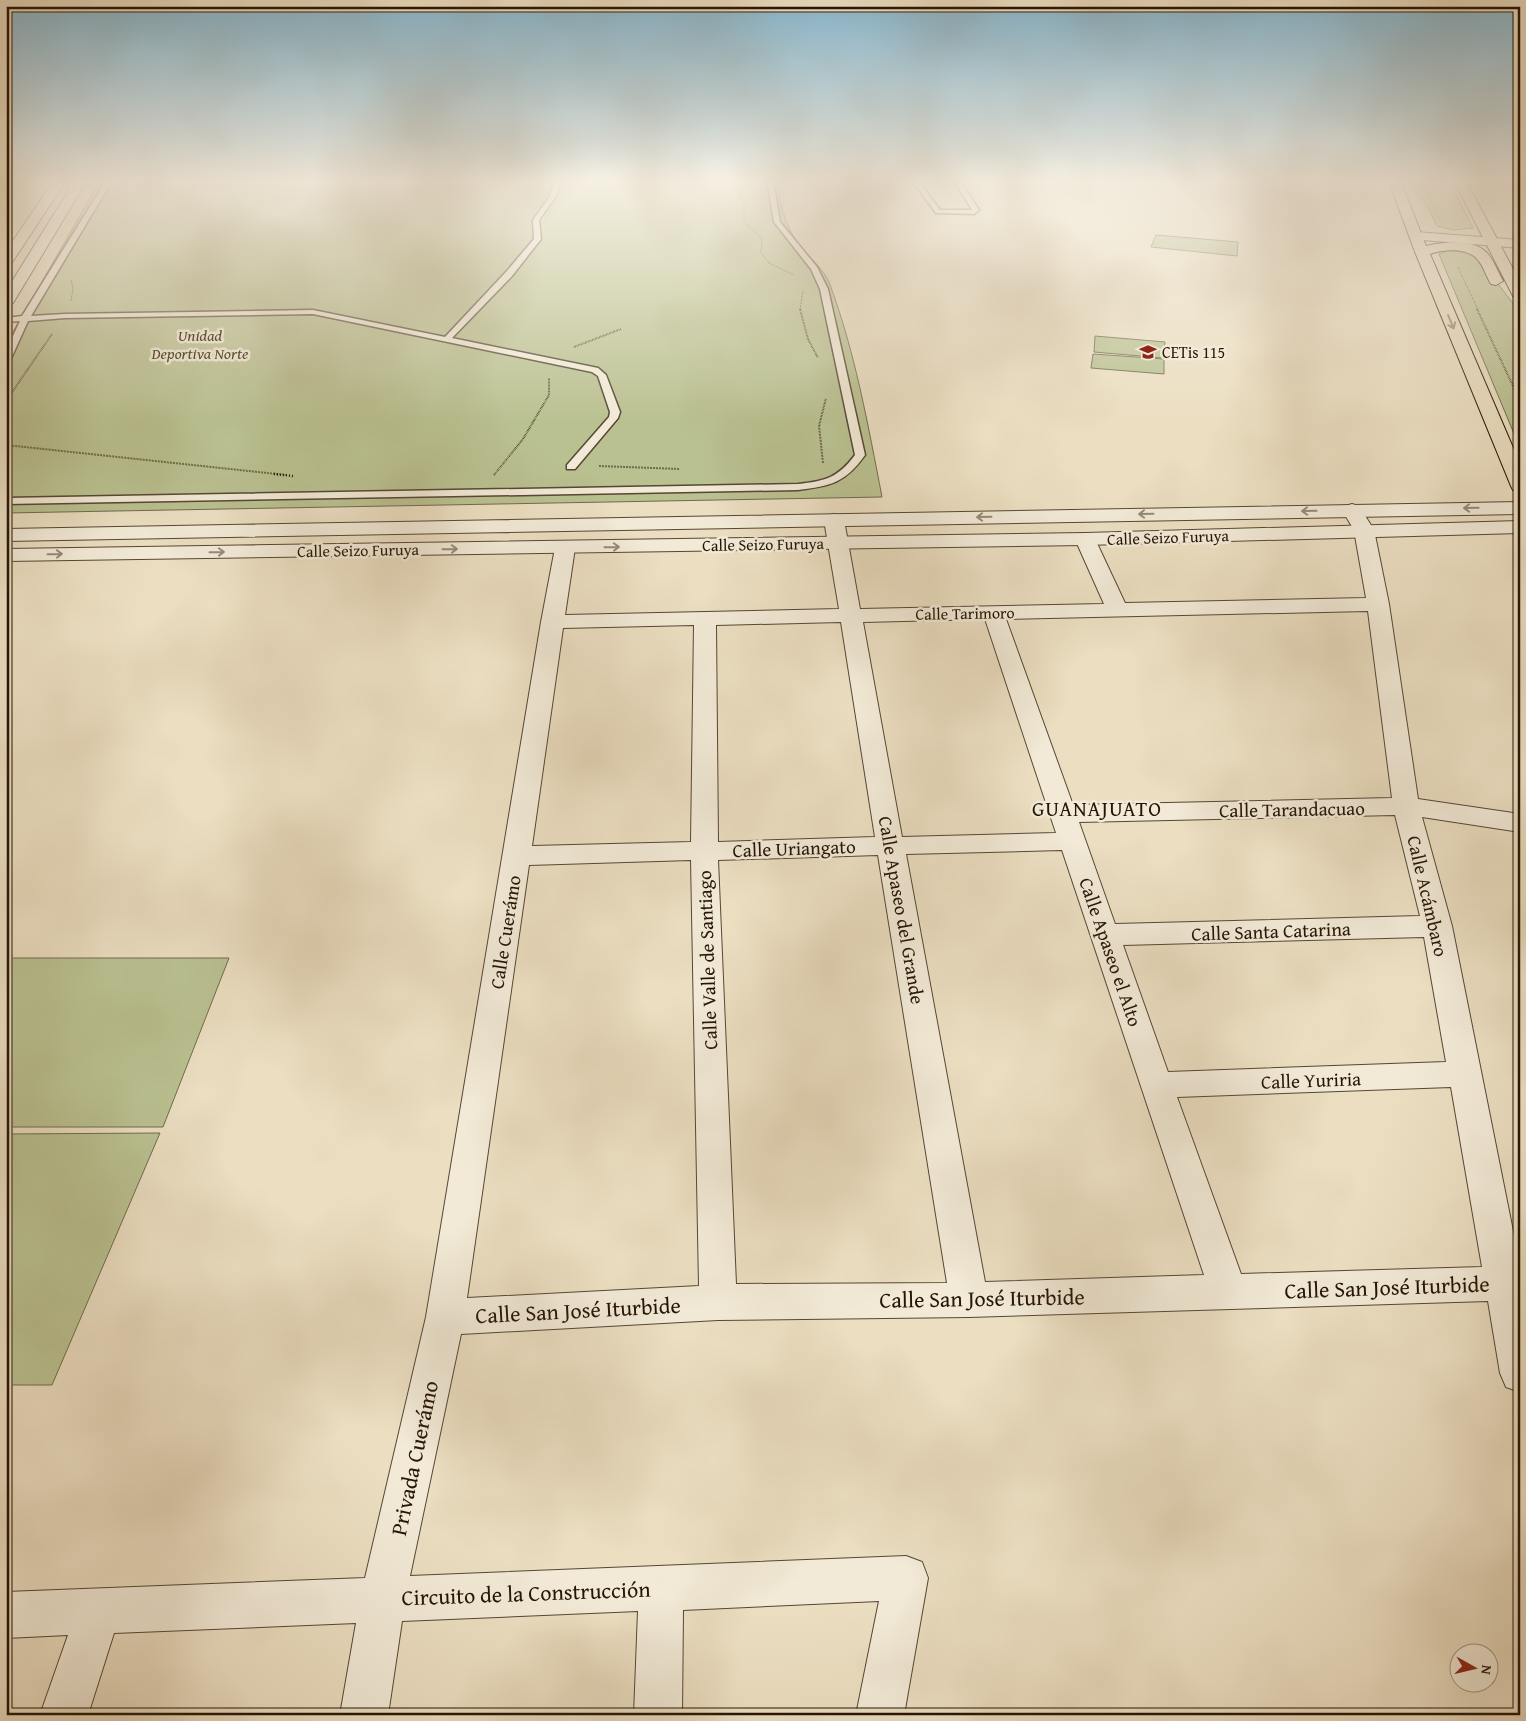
<svg xmlns="http://www.w3.org/2000/svg" width="1526" height="1721" font-family="'Gentium Book Plus',serif">
	<rect width="100%" height="100%" fill="#ebdec1"/>
	<filter id="stains"><feTurbulence type="fractalNoise" baseFrequency=".004" numOctaves="4"/><feColorMatrix values="0 0 0 0 .2 0 0 0 0 .09 0 0 0 0 .02 0 0 0 .5 -.17"/></filter>
	<radialGradient id="worn" r=".72"><stop offset=".6" stop-color="#630" stop-opacity="0"/><stop offset="1" stop-color="#630" stop-opacity=".3"/></radialGradient>
	<!-- green -->
	<path fill="#bac191" stroke="#706b4c" d="M101,179H777C781,206 784,227 803,249C812,260 823,269 829,282C855,351 868,425 882,497L6,513V344Z
		M1408,179H1448L1473,228L1453,230L1437,226L1426,204L1412,188Z
		M1156,235L1238,242L1237,256L1151,247Z
		M1449,250L1475,254L1515,306L1520,316V448L1439,254Z
		M1095,336L1165,342L1163,358L1094,352Z
		M1093,354L1164,359V374L1091,368Z
		M6,958H229L163,1127H6Z
		M160,1133L52,1385H6V1134Z"/>
	<g fill="none" stroke-linecap="round" stroke-linejoin="round">
		<!-- service casing -->
		<g stroke="#564735" stroke-width="3">
			<path id="service" d="M107,179H113L31,316L65,314L313,310L445,337L506,272L534,239L533,220L550,196L555,179H561L556,196L539,220L541,239L512,276L452,338L598,368L606,375L620,412L618,418L575,469H567V465L609,417L610,412L598,376L592,372L313,314L65,318L28,321L10,361L6,364V351L20,321L6,322V318L22,316Z
				M767,179H773L780,222L817,267L828,289L865,455C845,483 831,486 798,490L6,504V498L798,484C825,481 838,478 855,455L820,289L811,269L774,222Z
				M911,179H917L940,210H972L953,179H959L979,210L974,214L936,213Z"/>
		</g>
		<!-- minor casing -->
		<g stroke="#564735" stroke-width="2">
			<path id="minor" d="M1416,232L1520,240V248L1411,239L1410,236Z
				M1352,504L1359,506L1374,530L1389,604L1418,799L1520,814V832L1422,817L1452,926L1520,1266V1392L1506,1387L1500,1373L1488,1301L969,1317L718,1320L461,1334L410,1576L906,1556L922,1562L928,1578L904,1715H856L879,1601L683,1610L682,1715H634L638,1611L402,1621L388,1715H340L356,1623L114,1633L88,1715H40L68,1635L6,1638V1592L365,1578L426,1317L541,622L555,548L558,544L565,542L572,544L575,548L565,615L839,609L824,520L827,516L834,514L841,516L844,520L860,609L1104,604L1075,539L1078,535L1085,533L1092,535L1095,539L1125,603L1366,598L1354,530L1342,510L1345,506ZM1368,611L1392,798L1073,805L1006,619ZM985,619L1056,833L902,837L863,622ZM841,622L875,837L718,842L716,625ZM694,625L691,842L532,846L563,628ZM1395,815L1420,916L1115,924L1079,822ZM1062,850L1204,1275L985,1282L906,854ZM878,855L947,1283L736,1284L718,860ZM691,860L699,1286L467,1298L529,865ZM1424,937L1446,1062L1168,1072L1123,945ZM1451,1087L1482,1267L1241,1274L1177,1097Z"/>
		</g>
		<!-- tertiary casing -->
		<g stroke="#564735" stroke-width="2">
			<path id="tertiary" d="M55,179H67L11,264L6,265V251Z
				M76,179H88L13,303L6,307V291Z
				M1520,502V514L6,541V529Z
				M1520,521V533L1085,545L6,561V549L1085,533Z"/>
		</g>
		<!-- primary casing -->
		<g stroke="#251506" stroke-width="2">
			<path id="primary" d="M1388,179H1400L1426,246C1444,242 1473,238 1487,253C1494,261 1498,272 1503,281L1496,285L1491,284C1486,276 1484,267 1478,260C1468,247 1443,249 1430,254L1520,464V492L1513,490L1511,486L1415,252Z
				M1453,179H1465L1520,282V300L1513,296Z"/>
		</g>
		<!-- path-far2 -->
		<path stroke="#251506" stroke-width="1" stroke-dasharray="0.5 1" stroke-linecap="butt" d="M735,179L736,189L744,204V222L762,238L761,253L769,263L794,275
			M1421,179L1439,219
			M1458,267L1478,310
			M71,280L73,288L71,301
			M800,310L803,291"/>
		<!-- path-far1 -->
		<path stroke="#251506" stroke-width="2" stroke-dasharray="0.5 1" stroke-linecap="butt" d="M800,309L808,339L818,358
			M1477,309L1520,401
			M574,347L621,329
			M6,401L52,334
			M6,445L286,475
			M823,463L819,426L826,398
			M599,466L680,469
			M494,475L523,439L549,395V378"/>
		<!-- path -->
		<path stroke="#251506" stroke-width="2.5" stroke-dasharray="1 2" stroke-linecap="butt" d="M274,474L293,476"/>
		<!-- service -->
		<use href="#service" fill="#f2ead7" fill-rule="evenodd"/>
		<!-- minor -->
		<use href="#minor" fill="#f2ead7" fill-rule="evenodd"/>
		<!-- tertiary -->
		<use href="#tertiary" fill="#f2ead7" fill-rule="evenodd"/>
		<!-- primary -->
		<use href="#primary" fill="#ebdec1" fill-rule="evenodd"/>
	</g>
	<!-- one-way arrows -->
	<defs><path id="oneway-shaft" d="M-6 0H5M1.5-3L5.5 0L1.5 3" fill="none" stroke-width="1.6" stroke-linecap="round" stroke-linejoin="round" transform="scale(1.25)"/></defs>
	<use stroke="#92846d" href="#oneway-shaft" transform="translate(1451 322) rotate(67)"/>
	<g stroke="#968a79">
		<use href="#oneway-shaft" transform="translate(1471 508) rotate(179)"/>
		<use href="#oneway-shaft" transform="translate(1309 511) rotate(179)"/>
		<use href="#oneway-shaft" transform="translate(1146 514) rotate(179)"/>
		<use href="#oneway-shaft" transform="translate(984 517) rotate(179)"/>
		<use href="#oneway-shaft" transform="translate(612 547) rotate(-1)"/>
		<use href="#oneway-shaft" transform="translate(450 549) rotate(-1)"/>
		<use href="#oneway-shaft" transform="translate(217 552) rotate(-1)"/>
		<use href="#oneway-shaft" transform="translate(55 554) rotate(-1)"/>
	</g>
	<!-- sky -->
	<linearGradient id="sky" x2="0" y2="1"><stop stop-color="#88b8d0"/><stop offset="0.43" stop-color="#f6f0e3"/><stop offset="1" stop-color="#f6f0e3" stop-opacity="0"/></linearGradient>
	<rect width="1526" height="420" fill="url(#sky)"/>
	<!-- icons -->
	<defs>
		<g id="school-bare" transform="scale(1.35)"><path d="M0-5L7-2L0 1L-7-2ZM-4 1L0 2.5L4 1V4Q0 6-4 4Z" fill="#8f2418" stroke="#f2ead7" stroke-width="2.5" paint-order="stroke"/></g>
	</defs>
	<g fill-rule="evenodd">
		<use href="#school-bare" x="1148" y="352"/>
	</g>
	<g text-anchor="middle" dominant-baseline="central" stroke-width="5" stroke-linejoin="round" paint-order="stroke">
		<!-- far-park labels -->
		<g font-size="16" font-style="italic" fill="#595137" stroke="#f2ead7">
			<text x="200" y="335">Unidad<tspan x="200" dy="18">Deportiva Norte</tspan></text>
		</g>
		<!-- far-poi labels -->
		<g font-size="16" fill="#251506" stroke="#f2ead7" text-anchor="start">
			<text x="1162" y="352">CETis 115</text>
		</g>
		<!-- far-street labels -->
		<g font-size="16" fill="#251506" stroke="#f2ead7">
			<text transform="translate(1168 537) rotate(-2)">Calle Seizo Furuya</text>
			<text transform="translate(763 544) rotate(-1)">Calle Seizo Furuya</text>
			<text transform="translate(358 550) rotate(-1)">Calle Seizo Furuya</text>
			<text transform="translate(965 613) rotate(-1)">Calle Tarimoro</text>
		</g>
		<!-- street labels -->
		<g font-size="19" fill="#251506" stroke="#f2ead7">
			<text transform="translate(1292 809) rotate(-1)">Calle Tarandacuao</text>
			<text transform="translate(794 848) rotate(-2)">Calle Uriangato</text>
			<text transform="translate(1428 896) rotate(77)">Calle Acámbaro</text>
			<text transform="translate(902 910) rotate(80)">Calle Apaseo del Grande</text>
			<text transform="translate(1271 931) rotate(-2)">Calle Santa Catarina</text>
			<text transform="translate(505 932) rotate(-81)">Calle Cuerámo</text>
			<text transform="translate(1111 952) rotate(71)">Calle Apaseo el Alto</text>
			<text transform="translate(707 960) rotate(-92)">Calle Valle de Santiago</text>
			<text transform="translate(1311 1080) rotate(-2)">Calle Yuriria</text>
		</g>
		<!-- quarter labels -->
		<g font-size="21" letter-spacing="1" fill="#251506" stroke="#f2ead7">
			<text x="1097" y="808">GUANAJUATO</text>
		</g>
		<!-- near-street labels -->
		<g font-size="22" fill="#251506" stroke="#f2ead7">
			<text transform="translate(1387 1287) rotate(-2)">Calle San José Iturbide</text>
			<text transform="translate(982 1298) rotate(-1)">Calle San José Iturbide</text>
			<text transform="translate(578 1310) rotate(-3)">Calle San José Iturbide</text>
			<text transform="translate(414 1458) rotate(-78)">Privada Cuerámo</text>
			<text transform="translate(526 1593) rotate(-2)">Circuito de la Construcción</text>
		</g>
	</g>
	<!-- margin -->
	<rect width="1526" height="1721" fill="none" stroke="#ebdec1" stroke-width="25"/>
	<rect x="8" y="8" width="1511" height="1706" fill="none" stroke="#251506" stroke-width="2.5"/>
	<rect x="12" y="12" width="1501" height="1696" fill="none" stroke="#251506"/>
	<!-- north arrow -->
	<g transform="translate(1474 1668) rotate(98)"><circle r="24" fill="#f2ead7" stroke="#a09583"/>
	<path d="M0-4L9 19L0 12L-9 19Z" fill="#8f2418"/>
	<text y="-8" font-size="14" font-weight="bold" text-anchor="middle" fill="#251506">N</text>
	</g>
	<rect width="100%" height="100%" filter="url(#stains)"/>
	<rect width="100%" height="100%" fill="url(#worn)"/>
</svg>
